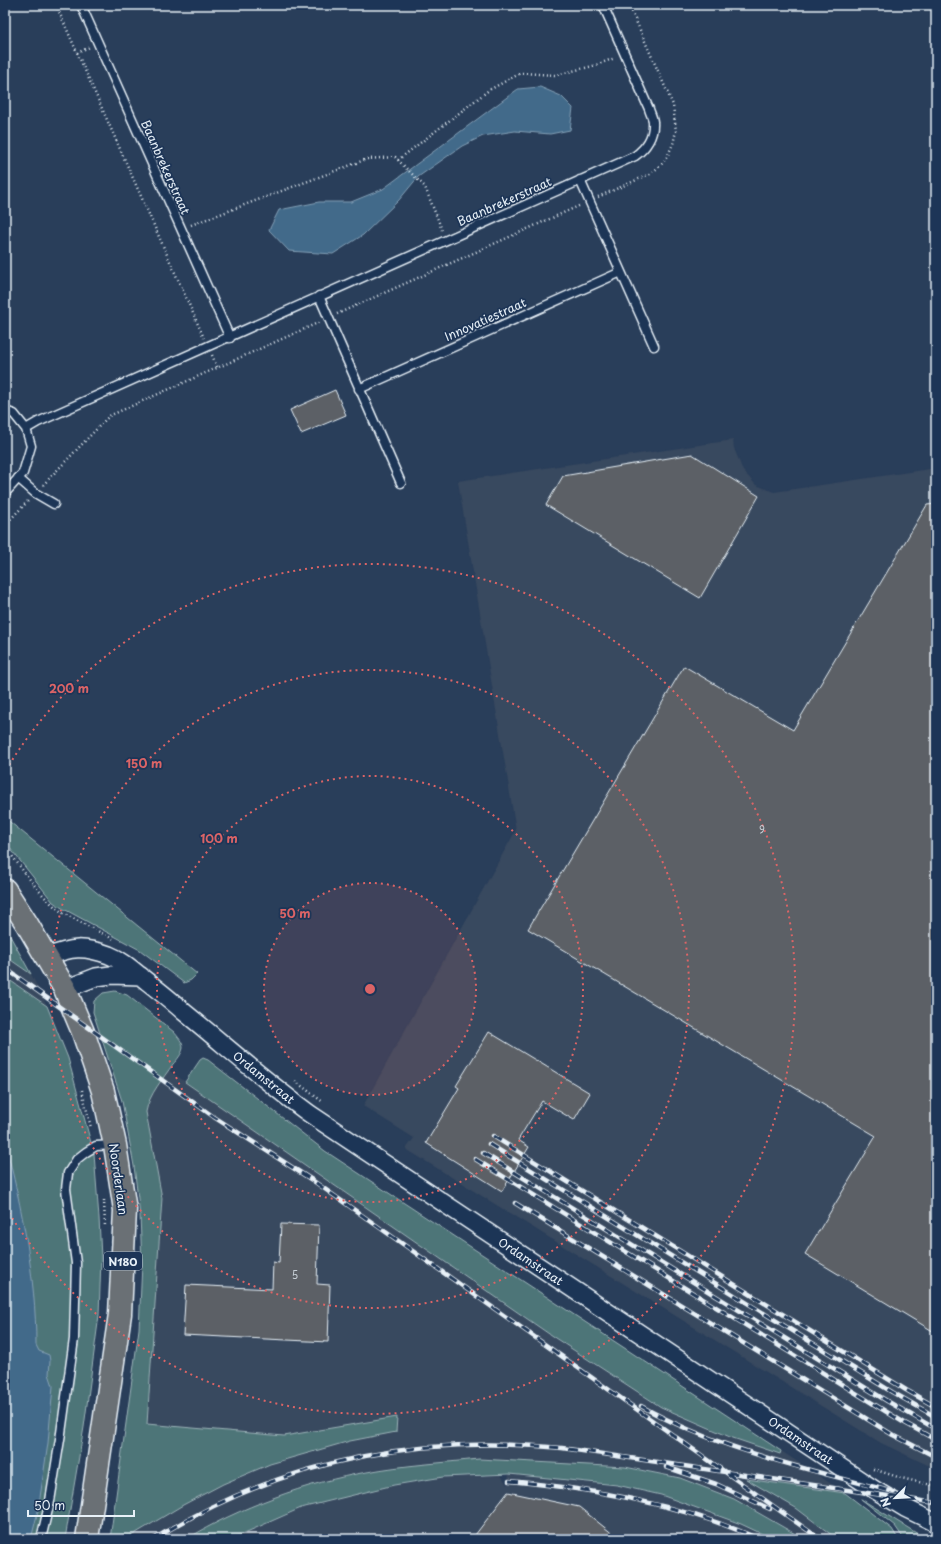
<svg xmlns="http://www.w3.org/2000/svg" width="941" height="1544" font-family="'Playpen Sans',sans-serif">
	<rect width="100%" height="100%" fill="#293e5a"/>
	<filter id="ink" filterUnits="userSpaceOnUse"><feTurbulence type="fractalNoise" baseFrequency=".025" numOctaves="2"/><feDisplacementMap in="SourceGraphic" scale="8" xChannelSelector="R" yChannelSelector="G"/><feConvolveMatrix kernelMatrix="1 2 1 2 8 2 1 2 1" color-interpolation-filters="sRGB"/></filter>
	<g filter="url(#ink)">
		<!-- built -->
		<path fill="#38485e" d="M733,440L734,448L743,471L756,485L774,492L936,468V1469L881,1443L406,1149L414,1138L363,1106L516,830L458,481Z
			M5,956L31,974L47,1006L5,977Z
			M112,1031L552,1336L661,1407L730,1437L780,1454L781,1451L845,1493L747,1479L796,1508L837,1539H804L734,1499L680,1478L625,1467L562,1464L405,1466L366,1472L324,1482L230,1516L187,1539H126L137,1532L146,1112L147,1104L154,1090Z
			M509,1474L617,1485L661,1495L741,1524L773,1539H231L301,1508L346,1496L394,1485L443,1477L501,1475L507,1485Z"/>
		<!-- green -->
		<path fill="#4e7578" stroke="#9bb3b8" d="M5,818L197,974L191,980L184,983L140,950L62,908L53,902L5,842Z
			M5,932L9,934L31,974L5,956Z
			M5,977L47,1006L68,1058L94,1154L99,1218L101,1258L99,1315L84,1427L65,1539H5Z
			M115,991L127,995L174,1032C178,1037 183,1042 183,1048C182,1054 177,1060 173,1064C163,1079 149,1094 146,1112L162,1198L147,1424L284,1436L397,1417L396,1432L350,1441L270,1464L223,1484L183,1505L126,1539H110L139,1329L142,1264L140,1215L134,1166L122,1101L93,1012L94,1001L103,993Z
			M203,1058L208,1060L325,1151L781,1451L780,1454L730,1437L661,1407L552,1336L185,1082L200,1060Z
			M479,1459L625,1467L680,1478L734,1499L804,1539H773L741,1524L661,1495L617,1485L509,1474L443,1477L394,1485L301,1508L231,1539H187C237,1508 309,1482 367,1472C404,1465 442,1463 479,1459Z
			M746,1479L845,1493L892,1529L898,1539H837L796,1508Z
			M861,1499L918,1534L923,1539H904L895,1526Z"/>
		<!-- water -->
		<path fill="#426a8a" stroke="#84a0b6" d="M540,87L561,96L573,108L570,130L550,134L515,131L483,136L462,146L418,177L399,200L363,235L333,254L289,251L269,230L279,210L319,202H351L383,189L518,89Z
			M5,1142C22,1208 36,1277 36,1345L39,1351L49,1355L50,1361L49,1374L53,1386L48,1443L38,1511L31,1539H5V1360L6,1348L5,1334Z"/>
		<!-- building -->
		<path fill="#5b6166" stroke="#e8f1f8" d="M335,390L346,415L301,434L290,410Z
			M692,454L759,496L700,598L546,505L563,476Z
			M936,504V1333L805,1254L876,1136L528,929L684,666L793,730L927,505Z
			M489,1032L590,1093L574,1120L542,1101L518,1140L529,1147L502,1191L426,1143L459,1088L456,1086Z
			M281,1224L319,1225L317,1284L330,1285L328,1342L183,1335L186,1285L272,1289L273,1262L279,1263Z
			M508,1492L579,1507L619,1539H472Z"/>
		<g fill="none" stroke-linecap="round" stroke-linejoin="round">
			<!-- lane casing -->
			<g stroke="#e8f1f8" stroke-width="11">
				<path id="lane" d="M81,5L230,338
					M580,180L654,346
					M319,296L401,483
					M359,389L621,272
					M5,411L14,414L26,429L31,446L23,473L5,493
					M26,429L38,422C238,334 436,243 635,156C646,148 654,136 653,122C653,118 650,113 649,109L603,5
					M18,478L35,493L54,504
					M41,1539L50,1501L61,1433L74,1339L76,1263L66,1189L68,1173L77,1159L86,1152L96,1146L114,1145"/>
			</g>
			<!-- street casing -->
			<g stroke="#e8f1f8" stroke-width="20">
				<path id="street" d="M47,957C72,947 83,946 109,955C122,960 133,970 144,979C158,990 171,1000 184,1012C226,1046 266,1082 310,1114L875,1490L905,1508L936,1523
					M65,989L96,977L111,975L141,976"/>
			</g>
			<!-- primary casing -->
			<g stroke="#e8f1f8" stroke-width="25">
				<path id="primary" d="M5,890L27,924L65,989L83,1032L103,1091L108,1113L115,1145L125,1210L120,1314L87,1539"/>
			</g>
			<!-- path -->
			<path stroke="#e8f1f8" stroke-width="2.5" stroke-dasharray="1 3" stroke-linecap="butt" d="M56,5L204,338
				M77,53L90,47
				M398,160L489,90L521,73L556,75L593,66L615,58
				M598,197L650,174L660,166L667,157L673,144L676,131L673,105L629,5
				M191,225L367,159L395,157L425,187L442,230
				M337,314L581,205
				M212,355L217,367
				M43,485L109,416L320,322
				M5,525L28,501
				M5,847C23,869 39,896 63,913L113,939
				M295,1081L323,1102
				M82,1090L91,1128
				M104,1200L105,1227
				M873,1469L901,1478L936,1486"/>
			<!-- lane -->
			<use href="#lane" stroke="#1d3557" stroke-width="8"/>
			<!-- street -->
			<use href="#street" stroke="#1d3557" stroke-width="17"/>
			<!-- primary -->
			<use href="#primary" stroke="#6b6f75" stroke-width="22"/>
			<!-- rail casing -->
			<g stroke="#e8f1f8" stroke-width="4.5">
				<path id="rail" d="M5,968L214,1117L312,1180L366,1218L820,1539
					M493,1136L906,1390L936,1407
					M489,1144L892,1392L936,1417
					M483,1153L887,1401L936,1429
					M475,1159L903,1422L936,1440
					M515,1203L893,1435L936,1457
					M641,1406C719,1450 807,1469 894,1492
					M666,1467L716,1484L770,1509
					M509,1481C595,1489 680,1504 759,1539
					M154,1539C279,1461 417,1434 562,1448L936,1503"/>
			</g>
			<!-- rail -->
			<use href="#rail" stroke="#1d3557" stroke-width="3" stroke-dasharray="9" stroke-linecap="butt"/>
		</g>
	</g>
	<!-- distance rings -->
	<circle cx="370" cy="989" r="106" fill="#db6466" fill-opacity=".12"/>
	<g fill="none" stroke="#db6466" stroke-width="2" stroke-dasharray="2 4">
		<circle cx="370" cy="989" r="106"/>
		<circle cx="370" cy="989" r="213"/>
		<circle cx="370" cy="989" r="319"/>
		<path d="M6 770A425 425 0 1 1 6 1208"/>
	</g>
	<g text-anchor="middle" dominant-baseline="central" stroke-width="3.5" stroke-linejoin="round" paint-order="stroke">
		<!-- number labels -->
		<g font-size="10" fill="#c5cdd4">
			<text x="762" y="829">9</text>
			<text x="295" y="1274">5</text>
		</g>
		<!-- shield labels -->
		<rect fill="#1d3557" stroke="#abb9c8" stroke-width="1" x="104" y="1252" width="38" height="18" rx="3"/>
		<g font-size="11" font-weight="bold" fill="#e8f1f8">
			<text x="123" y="1261">N180</text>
		</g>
		<!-- street labels -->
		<g font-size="12" fill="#e8f1f8" stroke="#1d3557">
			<text transform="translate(166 167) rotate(66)">Baanbrekerstraat</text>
			<text transform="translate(504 201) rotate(-24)">Baanbrekerstraat</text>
			<text transform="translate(485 319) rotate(-24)">Innovatiestraat</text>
			<text transform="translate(264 1077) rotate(39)">Ordamstraat</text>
			<text transform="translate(119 1179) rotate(82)">Noorderlaan</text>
			<text transform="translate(531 1261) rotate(34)">Ordamstraat</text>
			<text transform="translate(801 1440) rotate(34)">Ordamstraat</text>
		</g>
	</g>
	<circle cx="370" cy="989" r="6" fill="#db6466" stroke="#1d3557" stroke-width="2"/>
	<g font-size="12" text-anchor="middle" font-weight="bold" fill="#db6466" stroke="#1d3557" stroke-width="3.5" stroke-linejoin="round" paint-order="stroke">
		<text x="69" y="693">200 m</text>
		<text x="144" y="768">150 m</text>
		<text x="219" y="843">100 m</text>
		<text x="295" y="918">50 m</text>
	</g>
	<!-- margin -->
	<rect width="941" height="1544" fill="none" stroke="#1d3557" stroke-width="20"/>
	<rect x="10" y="10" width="921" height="1524" fill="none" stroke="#e8f1f8" stroke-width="1.5" filter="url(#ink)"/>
	<!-- north arrow -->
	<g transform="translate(895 1498) rotate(246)" stroke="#1d3557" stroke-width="3" paint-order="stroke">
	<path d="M0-3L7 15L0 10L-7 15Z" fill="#e8f1f8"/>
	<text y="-6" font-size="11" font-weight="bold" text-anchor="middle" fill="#e8f1f8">N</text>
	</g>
	<!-- scale -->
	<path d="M28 1510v6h106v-6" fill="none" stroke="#e8f1f8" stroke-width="2"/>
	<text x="34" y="1510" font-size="12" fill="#e8f1f8" stroke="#1d3557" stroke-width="3" paint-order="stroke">50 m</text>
</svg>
